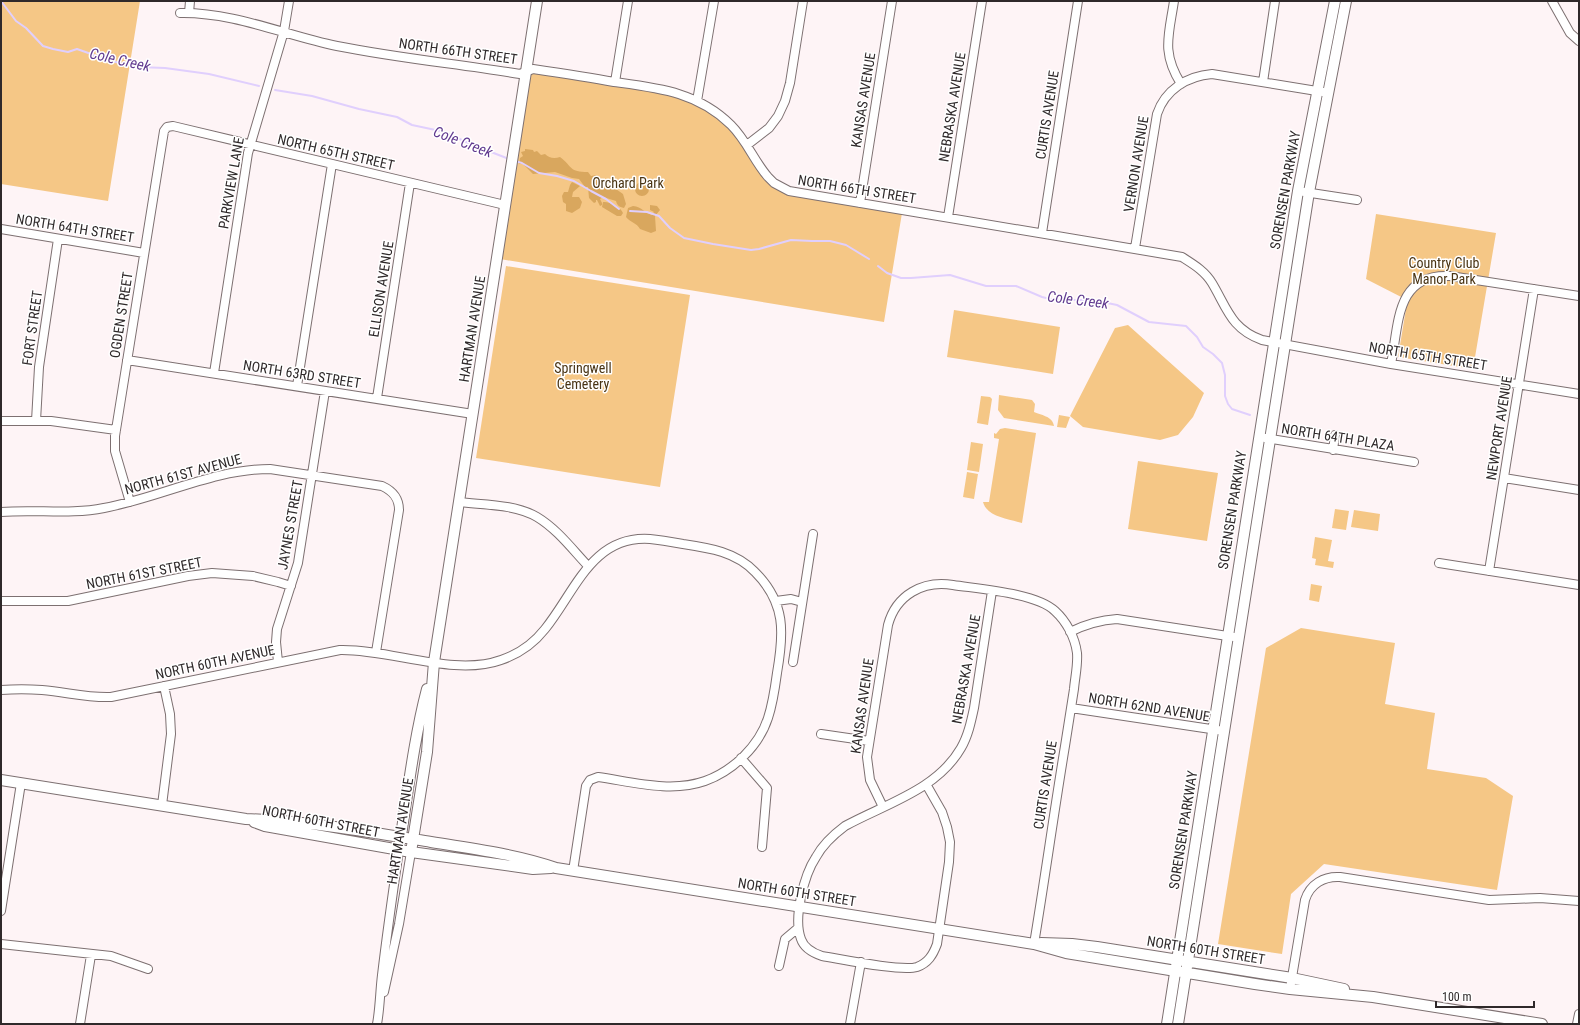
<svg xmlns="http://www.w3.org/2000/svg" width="1580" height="1025" font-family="'Roboto Condensed',sans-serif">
	<rect width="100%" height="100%" fill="#fef4f6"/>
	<!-- green -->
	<path fill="#f5c786" d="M1,1H140L108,201L1,184Z
		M534,73L664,92L695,104L715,116L732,130L782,191L795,196L902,213L884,322L500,259L529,76Z
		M1376,214L1496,233L1473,369L1398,357L1406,309L1409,301L1366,279Z
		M506,266L690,295L660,487L476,458Z
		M954,310L1060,327L1053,374L947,357Z
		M1128,325L1204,393L1193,417L1178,435L1160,440L1083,427L1070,416L1115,328Z
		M999,395L1032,400L1035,404L1034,412C1040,415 1053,416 1054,426L1004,418L998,410Z
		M981,396L990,397L992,399L988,425L977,423Z
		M1059,415L1070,417L1066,428L1057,427Z
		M1005,428L1036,433L1022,523C1009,519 987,517 983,502H989L999,439L994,438V433L996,434L1000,429Z
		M971,442L983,444L979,472L967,470Z
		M1138,461L1218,473L1207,541L1128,529Z
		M967,472L978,474L974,499L963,497Z
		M1335,509L1349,511L1346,530L1332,528Z
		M1354,510L1380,514L1378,531L1351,527Z
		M1315,537L1332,540L1328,561L1334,562L1333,568L1315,565L1316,559L1312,558Z
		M1311,584L1322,586L1319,602L1309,600Z
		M1301,628L1395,643L1385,704L1435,713L1427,769L1486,778L1513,796L1497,890L1324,864L1291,894L1282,954L1218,944L1266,648Z"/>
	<!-- forest -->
	<path fill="#d9a75e" d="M525,149L533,150L534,152L537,151L541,155L545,154C549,158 554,159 560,157C573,167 569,172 588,172L591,176L596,175L600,177L603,182L602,185L604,186L607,184L610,188L613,187L623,194L626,204L624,208C619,207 617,205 616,201L603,197L600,199L602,203V205L600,206L597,200H596V202L594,203L589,198L588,187H585L579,179L572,178L555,172L533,174L523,164H519L520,158L523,156L521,152L525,151Z
		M635 189a7 7 0 1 1 14 0a7 7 0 1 1-14 0Z
		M572,182L580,186L573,192L572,197H579L582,202L580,208L572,213L566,211V204L563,202L562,196L564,192H568L570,185Z
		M603,202C609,201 621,207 623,213L621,216H617L602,207Z
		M650,205L657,206L660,210L655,216L656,231L651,233L640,229C637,223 630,222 626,217L628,208L633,206C642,207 645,213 652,215L654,212L650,210Z"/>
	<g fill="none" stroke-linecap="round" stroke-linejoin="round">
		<!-- stream -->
		<path stroke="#e0cffd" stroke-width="2" d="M1,1L16,21L26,28L43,46L53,49L68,52L77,49L111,61L138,67L165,68L209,74L259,86
			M275,90L312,96L359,109L397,117L412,125L445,132L468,143L509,159
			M515,161L522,163L539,173L557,176L574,181L591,191L606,199L619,209
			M630,211L647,212L659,216L670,228L684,238L713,244L751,250L759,249L791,240L812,241H830L846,245L869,259
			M878,266L887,273L901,278H911L950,275L986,286H1016L1042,297L1054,300H1093L1117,305L1149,322L1186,326L1197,337L1203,347L1213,354L1222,363L1225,375V396L1228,404L1232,409L1250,415"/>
		<!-- minor casing -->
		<g stroke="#7d7071" stroke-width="10">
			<path id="minor" d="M1174,1C1169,35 1161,52 1181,84
				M1552,1L1570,33L1579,41
				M180,13C234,12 284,35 337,46C397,58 459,64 520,74L533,69C560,73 587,77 614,82C658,88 698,92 731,125C747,141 754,161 768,177L774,183L789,191L1182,257C1193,264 1205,271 1212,283C1227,308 1231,329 1262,340L1391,364L1579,394
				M189,13L190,1
				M615,82L628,1
				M1263,82L1275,1
				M697,101L714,1
				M747,145L769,128L778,116L785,101L790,83L803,1
				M1298,191L1357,200
				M860,203L892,1
				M948,217L982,1
				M1,229L144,253
				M1042,233L1078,1
				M1135,248L1157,114C1165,90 1187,76 1212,74L1323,92
				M127,360L473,414
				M1391,364C1399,325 1395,273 1450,276L1579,296
				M214,373L248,153L284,31L289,1
				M297,386L332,164
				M377,398L410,183
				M1,421H51L116,430
				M36,421L39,367L58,239
				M1265,438L1414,462
				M1333,450L1335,435
				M1504,478L1579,490
				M130,502L115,451V436L164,131L167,127L173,126L505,205
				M459,502C484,505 515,504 537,517C557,529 572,549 588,566
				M1,512C36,509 70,515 104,508C159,498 214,469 270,469L382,486C393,491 399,498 399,510L376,652
				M1439,563L1579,585
				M1489,571L1534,289
				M1,601H68L188,576L212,573L253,576L278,582L291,586
				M776,601L791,599L802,602
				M1070,632C1084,625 1101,620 1117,619L1234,637
				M278,662L276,642L277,629L298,563L325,391
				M793,662L813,534
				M1,690C15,689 28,689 42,690C67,692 86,698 111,697L340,650C391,649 454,677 501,660C519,654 534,643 545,629C575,592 592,535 650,539C661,540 672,542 683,544C710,548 736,552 755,572C786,603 784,633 777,673C775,688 773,703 768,718C759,746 733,771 705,781C671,793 633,782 598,777L590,780L586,786L573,871
				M1071,708L1224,731
				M821,734L869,741
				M741,758L767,788L762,847
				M926,784L942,812L947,827L950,842L949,862L937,944C933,955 928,963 917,967C901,972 841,959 822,956C813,953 804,948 801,939C793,918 804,875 816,857C823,844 833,835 845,826C885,804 937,790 961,748C968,736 971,722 974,708L992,591
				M162,805L171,734L170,714L164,686
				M883,807L870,780L867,757L888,625C896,595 923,580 953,585C979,589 1036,593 1055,611C1066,621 1075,637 1077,653C1078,665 1075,677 1074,689C1071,708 1068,727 1065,746C1054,812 1045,878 1034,944
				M1,911L21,783
				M1,944L111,956L148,969
				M779,966L785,939L798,928
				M1290,989L1305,900C1310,884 1324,876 1340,877L1489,900L1540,898L1579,901
				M384,992L399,924L411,852
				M80,1024L91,955
				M377,1024C380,1008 380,991 382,975C387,933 393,891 399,850
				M850,1024L861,962
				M1577,1024L1579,1014"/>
		</g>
		<!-- major casing -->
		<g stroke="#7d7071" stroke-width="12">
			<path id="major" d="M1,780L246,819C308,821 370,832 431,842C473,849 516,854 556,868L1034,944L1066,953L1255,984L1290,989L1373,997L1542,1024
				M254,822L265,826L411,852L533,869L551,868
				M400,842C408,791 414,739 427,689
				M411,852L427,752L434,662L537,1
				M1041,943L1072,944L1097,947L1292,978L1344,989
				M1167,1024L1298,191L1335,1
				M1178,1024L1309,192L1346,1"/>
		</g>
		<!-- minor -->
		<use href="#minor" stroke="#fff" stroke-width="8"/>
		<!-- major -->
		<use href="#major" stroke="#fff" stroke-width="10"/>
	</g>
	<g text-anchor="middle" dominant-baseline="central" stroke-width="3" stroke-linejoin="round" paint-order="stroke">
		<!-- street labels -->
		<g font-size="14" fill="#2f292a" stroke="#fff">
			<text transform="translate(458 51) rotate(8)">NORTH 66TH STREET</text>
			<text transform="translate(863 100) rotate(-81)">KANSAS AVENUE</text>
			<text transform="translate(952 107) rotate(-81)">NEBRASKA AVENUE</text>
			<text transform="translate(1047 115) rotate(-81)">CURTIS AVENUE</text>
			<text transform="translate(336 152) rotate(13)">NORTH 65TH STREET</text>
			<text transform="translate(1136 164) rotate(-81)">VERNON AVENUE</text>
			<text transform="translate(231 183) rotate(-80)">PARKVIEW LANE</text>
			<text transform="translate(857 189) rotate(9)">NORTH 66TH STREET</text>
			<text transform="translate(1285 190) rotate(-80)">SORENSEN PARKWAY</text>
			<text transform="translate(75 228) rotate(9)">NORTH 64TH STREET</text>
			<text transform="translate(381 289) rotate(-81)">ELLISON AVENUE</text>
			<text transform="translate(121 315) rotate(-81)">OGDEN STREET</text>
			<text transform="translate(32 328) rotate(-82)">FORT STREET</text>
			<text transform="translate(472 329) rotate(-81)">HARTMAN AVENUE</text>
			<text transform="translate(1428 356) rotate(9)">NORTH 65TH STREET</text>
			<text transform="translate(302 374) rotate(9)">NORTH 63RD STREET</text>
			<text transform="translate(1499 428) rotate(-81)">NEWPORT AVENUE</text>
			<text transform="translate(1338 437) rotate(9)">NORTH 64TH PLAZA</text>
			<text transform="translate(183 474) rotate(-15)">NORTH 61ST AVENUE</text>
			<text transform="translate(1232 510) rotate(-81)">SORENSEN PARKWAY</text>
			<text transform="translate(290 525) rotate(-80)">JAYNES STREET</text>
			<text transform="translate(144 573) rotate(-11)">NORTH 61ST STREET</text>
			<text transform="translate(215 662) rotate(-12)">NORTH 60TH AVENUE</text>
			<text transform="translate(966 669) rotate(-80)">NEBRASKA AVENUE</text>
			<text transform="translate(862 706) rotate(-82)">KANSAS AVENUE</text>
			<text transform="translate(1149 707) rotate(9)">NORTH 62ND AVENUE</text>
			<text transform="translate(1045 785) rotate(-81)">CURTIS AVENUE</text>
			<text transform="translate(321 821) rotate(11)">NORTH 60TH STREET</text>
			<text transform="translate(1183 830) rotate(-81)">SORENSEN PARKWAY</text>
			<text transform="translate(400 831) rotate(-81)">HARTMAN AVENUE</text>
			<text transform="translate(797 892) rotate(9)">NORTH 60TH STREET</text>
			<text transform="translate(1206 950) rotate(9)">NORTH 60TH STREET</text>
		</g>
		<!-- park labels -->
		<g font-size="14" fill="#493414" stroke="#fff">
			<text x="628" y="183">Orchard Park</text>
			<text x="1444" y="263">Country Club<tspan x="1444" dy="16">Manor Park</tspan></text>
			<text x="583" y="368">Springwell<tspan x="583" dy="16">Cemetery</tspan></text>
		</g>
		<!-- water labels -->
		<g font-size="15" font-style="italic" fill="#60398f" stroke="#fff">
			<text transform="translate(120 60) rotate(13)">Cole Creek</text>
			<text transform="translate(463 142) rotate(21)">Cole Creek</text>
			<text transform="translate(1078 300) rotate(7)">Cole Creek</text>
		</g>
	</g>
	<!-- border -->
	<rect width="1580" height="1025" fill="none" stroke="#2f292a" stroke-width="4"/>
	<!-- scale -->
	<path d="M1436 1001v6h98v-6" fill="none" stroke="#2f292a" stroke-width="2"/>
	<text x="1442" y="1001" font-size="12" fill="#2f292a" stroke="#ffffff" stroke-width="3" paint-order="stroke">100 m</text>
</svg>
